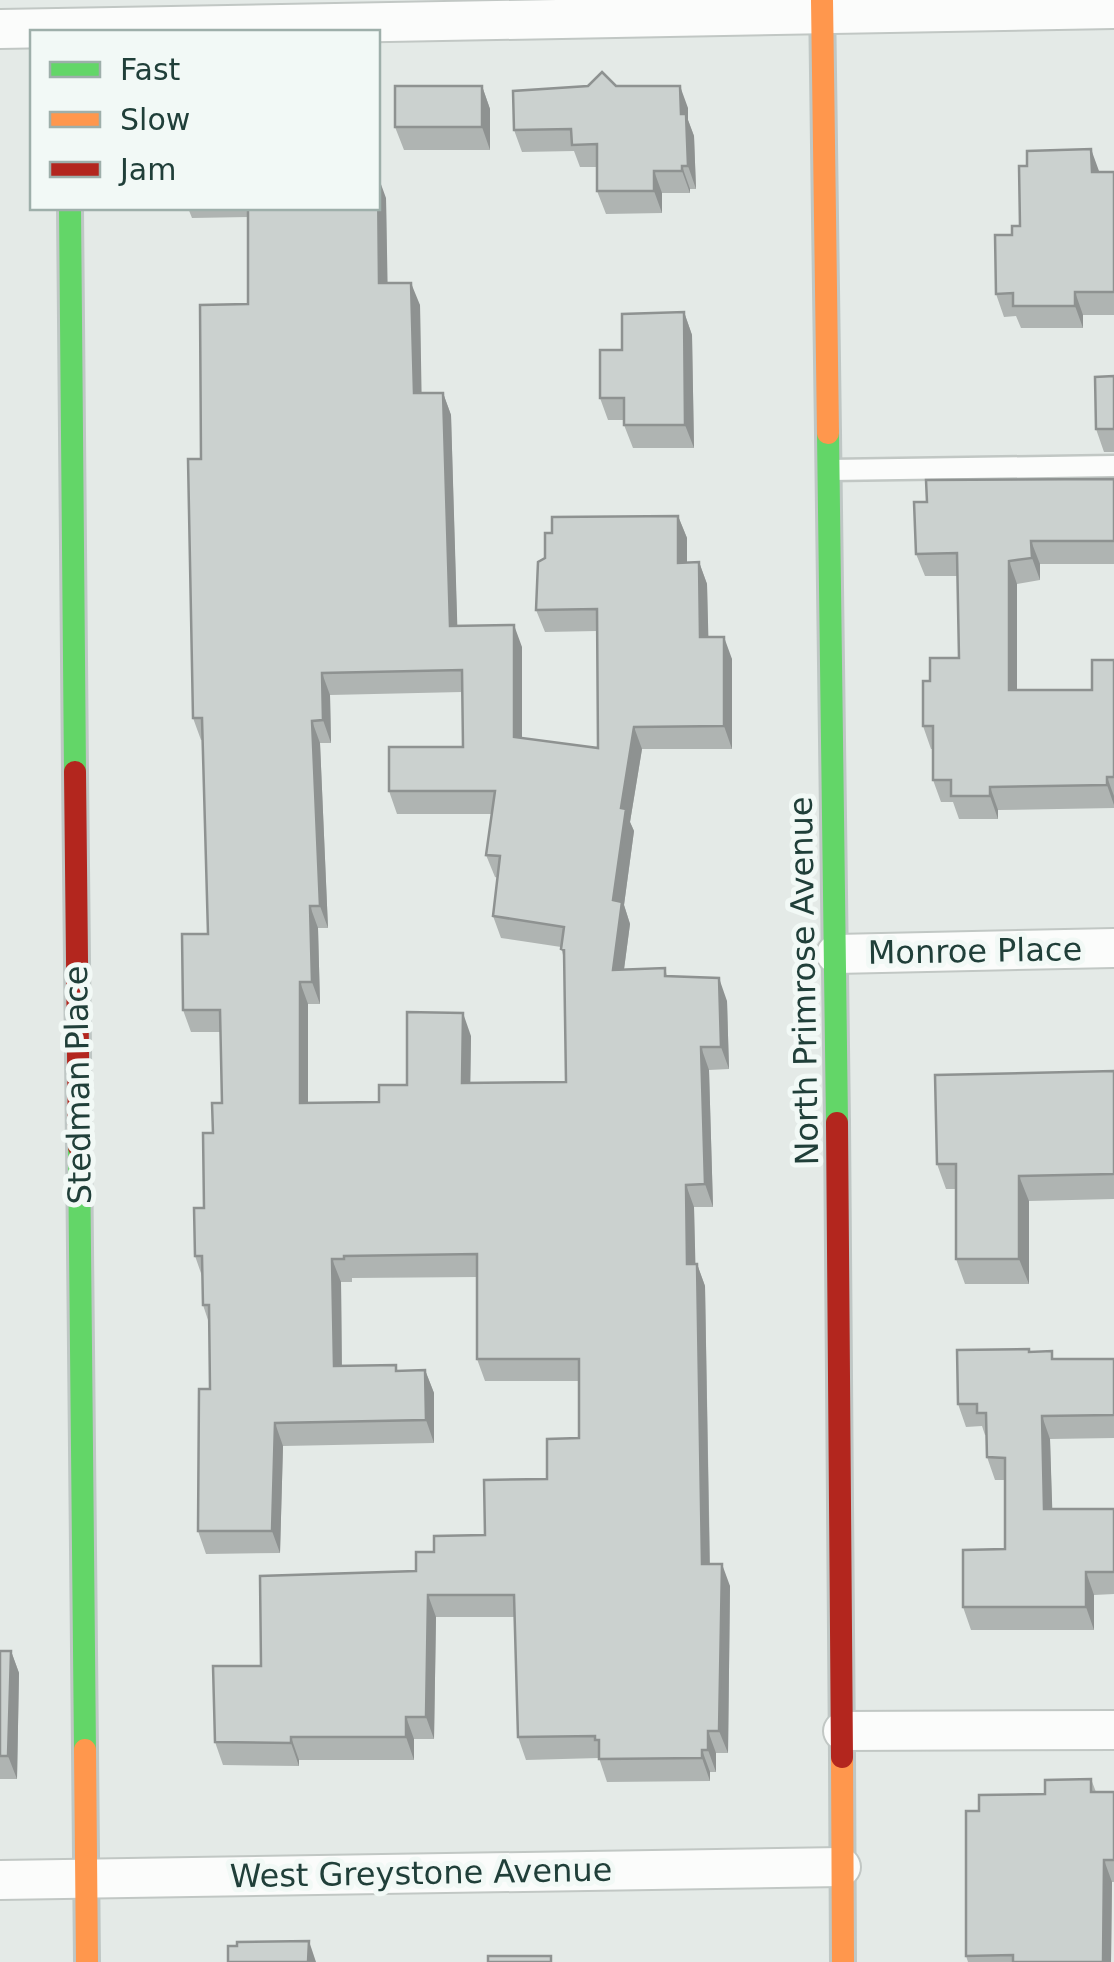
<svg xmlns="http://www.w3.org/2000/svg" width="1114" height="1962" font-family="'DejaVu Sans',sans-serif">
	<rect width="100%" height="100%" fill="#e4eae7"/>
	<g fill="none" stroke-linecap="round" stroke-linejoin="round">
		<!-- lane casing -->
		<g stroke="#c1c7c4" stroke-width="25">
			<path id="lane" d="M831,470L1114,466"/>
		</g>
		<!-- street casing -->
		<g stroke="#c1c7c4" stroke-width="42">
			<path id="street" d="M0,29L1114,9
				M836,954L1114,948
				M843,1731L1114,1730
				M0,1880L841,1867"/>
		</g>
		<!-- fast casing -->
		<g stroke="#bfc7c5" stroke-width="28">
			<path id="fast" d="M70,208L75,772
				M828,433L837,1123
				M79,1147L85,1750"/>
		</g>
		<!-- slow casing -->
		<g stroke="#bfc7c5" stroke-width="28">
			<path id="slow" d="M822,0L828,433
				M85,1750L87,1962
				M842,1757L843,1962"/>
		</g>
		<!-- jam casing -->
		<g stroke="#bfc7c5" stroke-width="28">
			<path id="jam" d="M75,772L79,1147
				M837,1123L842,1757"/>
		</g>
		<!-- lane -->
		<use href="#lane" stroke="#fbfcfb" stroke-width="20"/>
		<!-- street -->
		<use href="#street" stroke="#fbfcfb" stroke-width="38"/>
		<!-- fast -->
		<use href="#fast" stroke="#63d668" stroke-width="22"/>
		<!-- slow -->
		<use href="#slow" stroke="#ff974d" stroke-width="22"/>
		<!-- jam -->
		<use href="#jam" stroke="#b3261e" stroke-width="22"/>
	</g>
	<!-- wall -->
	<path fill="#afb4b2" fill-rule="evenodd" d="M482,86L490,109V150H404L395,127Z
		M616,86L688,108V120L694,136L696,189H690V193H662V213L606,214L597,191V167H580L574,151L522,152L514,130Z
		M1099,172H1114V315H1083V328H1021L1016,316L1004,317L996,294L1012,235L1020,226Z
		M386,198L387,283L420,305L421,393H443L451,415L457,625L522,647V738L598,748L597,631L545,632L536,610L545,558L552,533L678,516L687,538V562H699L707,584L708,637L732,659V749H642L630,822L634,831L624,905L630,924L624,969L665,968L667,976L727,1001L729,1069L709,1070L713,1207H694L695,1264H697L705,1286L710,1564L730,1586L728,1753H716V1772H710V1781L607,1782L599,1758L526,1760L518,1737L515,1617H436L434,1739H414V1760H299V1766L223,1765L215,1742L261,1666L416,1571L434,1552L485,1535L547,1479L579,1438V1381H485L477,1359V1277L352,1278V1282H341L342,1366L399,1371L425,1370L434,1393V1443L283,1446L280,1553L206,1554L198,1531L210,1389L209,1323L203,1305L202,1276L195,1256L204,1208L213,1133L222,1103L220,1032H191L183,1010L208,934L203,740H201L193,718L201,459L248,304V217L192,218L188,208H378ZM462,692L463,747L389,791L397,814H492L486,855L495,877L498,878L493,916L501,938L561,947L564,959L566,1082L470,1083L471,1036L407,1085L379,1102L308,1103V1004H320L318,928H328L320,743H331L330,695Z
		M684,312L692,335L694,448H633L624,425V420H608L600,398L622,350Z
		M1114,376V452H1104L1096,429Z
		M1114,479V564H1040V580L1017,584V690H1092L1114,660V808L998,810V819H959L953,802H941L933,780V749H931L923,726L930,681L959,658L957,576H925L916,554L927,502Z
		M1114,1071V1199L1029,1201V1284H965L956,1259V1189H946L937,1164Z
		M1029,1349L1030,1352L1054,1359H1114V1438L1050,1439L1052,1509H1114V1594L1094,1595V1630H971L963,1607L1005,1549V1480H995L987,1457L986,1435H985L982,1426L966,1427L958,1404Z
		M0,1651H11L19,1673L17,1779H0Z
		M1091,1779L1096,1792H1114V1882H1112L1111,1962H968L966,1956L979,1811L1045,1794Z"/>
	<!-- shaded-wall -->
	<path fill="#8e9291" d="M482,86L490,109V150L482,127Z
		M680,86L688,108V120L694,136L696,189L688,166L681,114Z
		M1091,149L1099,171L1092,172Z
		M682,166L690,189V193L682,171Z
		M654,171L662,193V213L654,191Z
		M378,176L386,198L388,305L379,283Z
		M411,283L420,305L422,416L414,393Z
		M1075,292L1083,315V328L1075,306Z
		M684,312L692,335L694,448L685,425Z
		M443,393L451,415L458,648L450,626Z
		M678,516L687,538V585L678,563Z
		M1031,541L1040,564V580L1032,558Z
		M1009,561L1017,584V712L1009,690Z
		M699,562L707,584L709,660L700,637Z
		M514,625L522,647V760L514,737Z
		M724,637L732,659V749L724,726Z
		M322,673L330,695L331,743L323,720Z
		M312,721L320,743L328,928L320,906Z
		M634,727L642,749L630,822L634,831L624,905L630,924L621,992L613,970V900L621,808Z
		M1107,777L1114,796V805L1107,785Z
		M990,787L998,810V819L990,796Z
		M310,906L318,928L320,1004L312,982Z
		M719,978L727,1001L729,1069L721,1047Z
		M300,982L308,1004V1125L300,1103Z
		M463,1013L471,1036L470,1106L462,1083Z
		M701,1047L709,1070L713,1207L705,1184Z
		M1019,1176L1029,1201V1284L1019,1259Z
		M686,1185L694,1207L696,1286L687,1264Z
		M332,1259L341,1282L342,1388L334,1366Z
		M697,1264L705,1286L710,1586L702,1564Z
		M425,1370L434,1393V1443L426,1420Z
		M1042,1416L1050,1439L1053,1531L1044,1509Z
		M275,1423L283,1446L280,1553L272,1531Z
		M722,1564L730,1586L728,1753L719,1731Z
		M1086,1572L1094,1595V1630L1086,1607Z
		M428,1595L436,1617L434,1739L426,1717Z
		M11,1651L19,1673L17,1779L8,1756Z
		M406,1717L414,1739V1760L406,1737Z
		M708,1731L716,1753V1772L708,1750Z
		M291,1737L299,1760V1766L291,1743Z
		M702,1750L710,1772V1781L702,1758Z
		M1104,1860L1112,1882L1111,1962H1103Z
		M309,1941L316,1962H308Z"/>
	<!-- building -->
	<path fill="#cbd1cf" stroke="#8e9291" stroke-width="2.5" fill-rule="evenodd" d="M602,72L616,86H680L681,114H686L688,166H682V171H654V191H597V144L572,145L571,129L514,130L513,91L588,86Z
		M395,86H482V127H395Z
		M1091,149L1092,172H1114V292H1075V306H1013V293L996,294L995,235H1012V226H1020L1019,166H1027V151Z
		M378,176L379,283H411L414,393H443L450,626L514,625V737L598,748L597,609L536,610L538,562L545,558V533H552V517L678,516V563L699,562L700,637H724V726L634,727L621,808L626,809L613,900L622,902L613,970L665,968V976L719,978L721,1047H701L705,1184L686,1185L687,1264H697L702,1564H722L719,1731H708V1750H702V1758L599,1759V1740H595V1736L518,1737L514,1595H428L426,1717H406V1737H291V1743L215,1742L213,1666H261L260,1576L416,1571V1552H434V1536L485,1535L484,1480L547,1479V1439L579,1438V1359H477V1254L344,1256V1259H332L334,1366L396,1365V1371L425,1370L426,1420L275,1423L272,1531H198L199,1389H210L209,1305H203L202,1256H195L194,1208H204L203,1133H213L212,1103H222L220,1010H183L182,934H208L202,718H193L188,459H201L200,305L248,304V208H378ZM462,670L463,747H389V791H495L486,855L500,856L493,916L564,927L561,949L564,950L566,1082L462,1083L463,1013L407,1012V1085H379V1102L300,1103V982H312L310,906H320L312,721L323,720L322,673Z
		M684,312L685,425H624V398H600V350H622V314Z
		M1114,376V429H1096L1095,377Z
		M1114,479V541H1031L1032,558L1009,561V690H1092V660H1114V777H1107V785L990,787V796H951V780H933V726H923V681H930V658H959L957,553L916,554L914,502H927L926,480Z
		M1114,1071V1174L1019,1176V1259H956V1164H937L935,1075Z
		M1029,1349V1352L1052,1351V1359H1114V1415L1042,1416L1044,1509H1114V1572H1086V1607H963V1550L1005,1549V1458L987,1457L986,1413H977V1404H958L957,1350Z
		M0,1651H11L8,1756H0Z
		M1091,1779V1792H1114V1860H1104L1103,1962H1013V1955L966,1956V1811H979V1795L1045,1794V1780Z
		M309,1941L308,1962H228V1946H237V1942Z
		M488,1956H551V1962H488Z"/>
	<g text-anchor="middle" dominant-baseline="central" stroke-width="10" stroke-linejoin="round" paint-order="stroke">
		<!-- street labels -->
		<g font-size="32" fill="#203f39" stroke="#f2f9f6">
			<text transform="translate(975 951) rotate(-1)">Monroe Place</text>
			<text transform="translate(804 981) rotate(-91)">North Primrose Avenue</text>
			<text transform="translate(78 1085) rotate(-91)">Stedman Place</text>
			<text transform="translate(421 1873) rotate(-1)">West Greystone Avenue</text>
		</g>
	</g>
	<!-- legend -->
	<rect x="30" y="30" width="350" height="180" fill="#f2f9f6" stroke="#9eafaa" stroke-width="2.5"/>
	<rect x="50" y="62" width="50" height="15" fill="#63d668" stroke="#9eafaa" stroke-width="2.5"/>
	<text x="120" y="80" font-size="30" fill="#203f39">Fast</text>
	<rect x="50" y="112" width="50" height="15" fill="#ff974d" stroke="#9eafaa" stroke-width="2.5"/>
	<text x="120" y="130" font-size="30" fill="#203f39">Slow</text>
	<rect x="50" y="162" width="50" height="15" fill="#b3261e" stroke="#9eafaa" stroke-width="2.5"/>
	<text x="120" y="180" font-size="30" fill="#203f39">Jam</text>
</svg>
